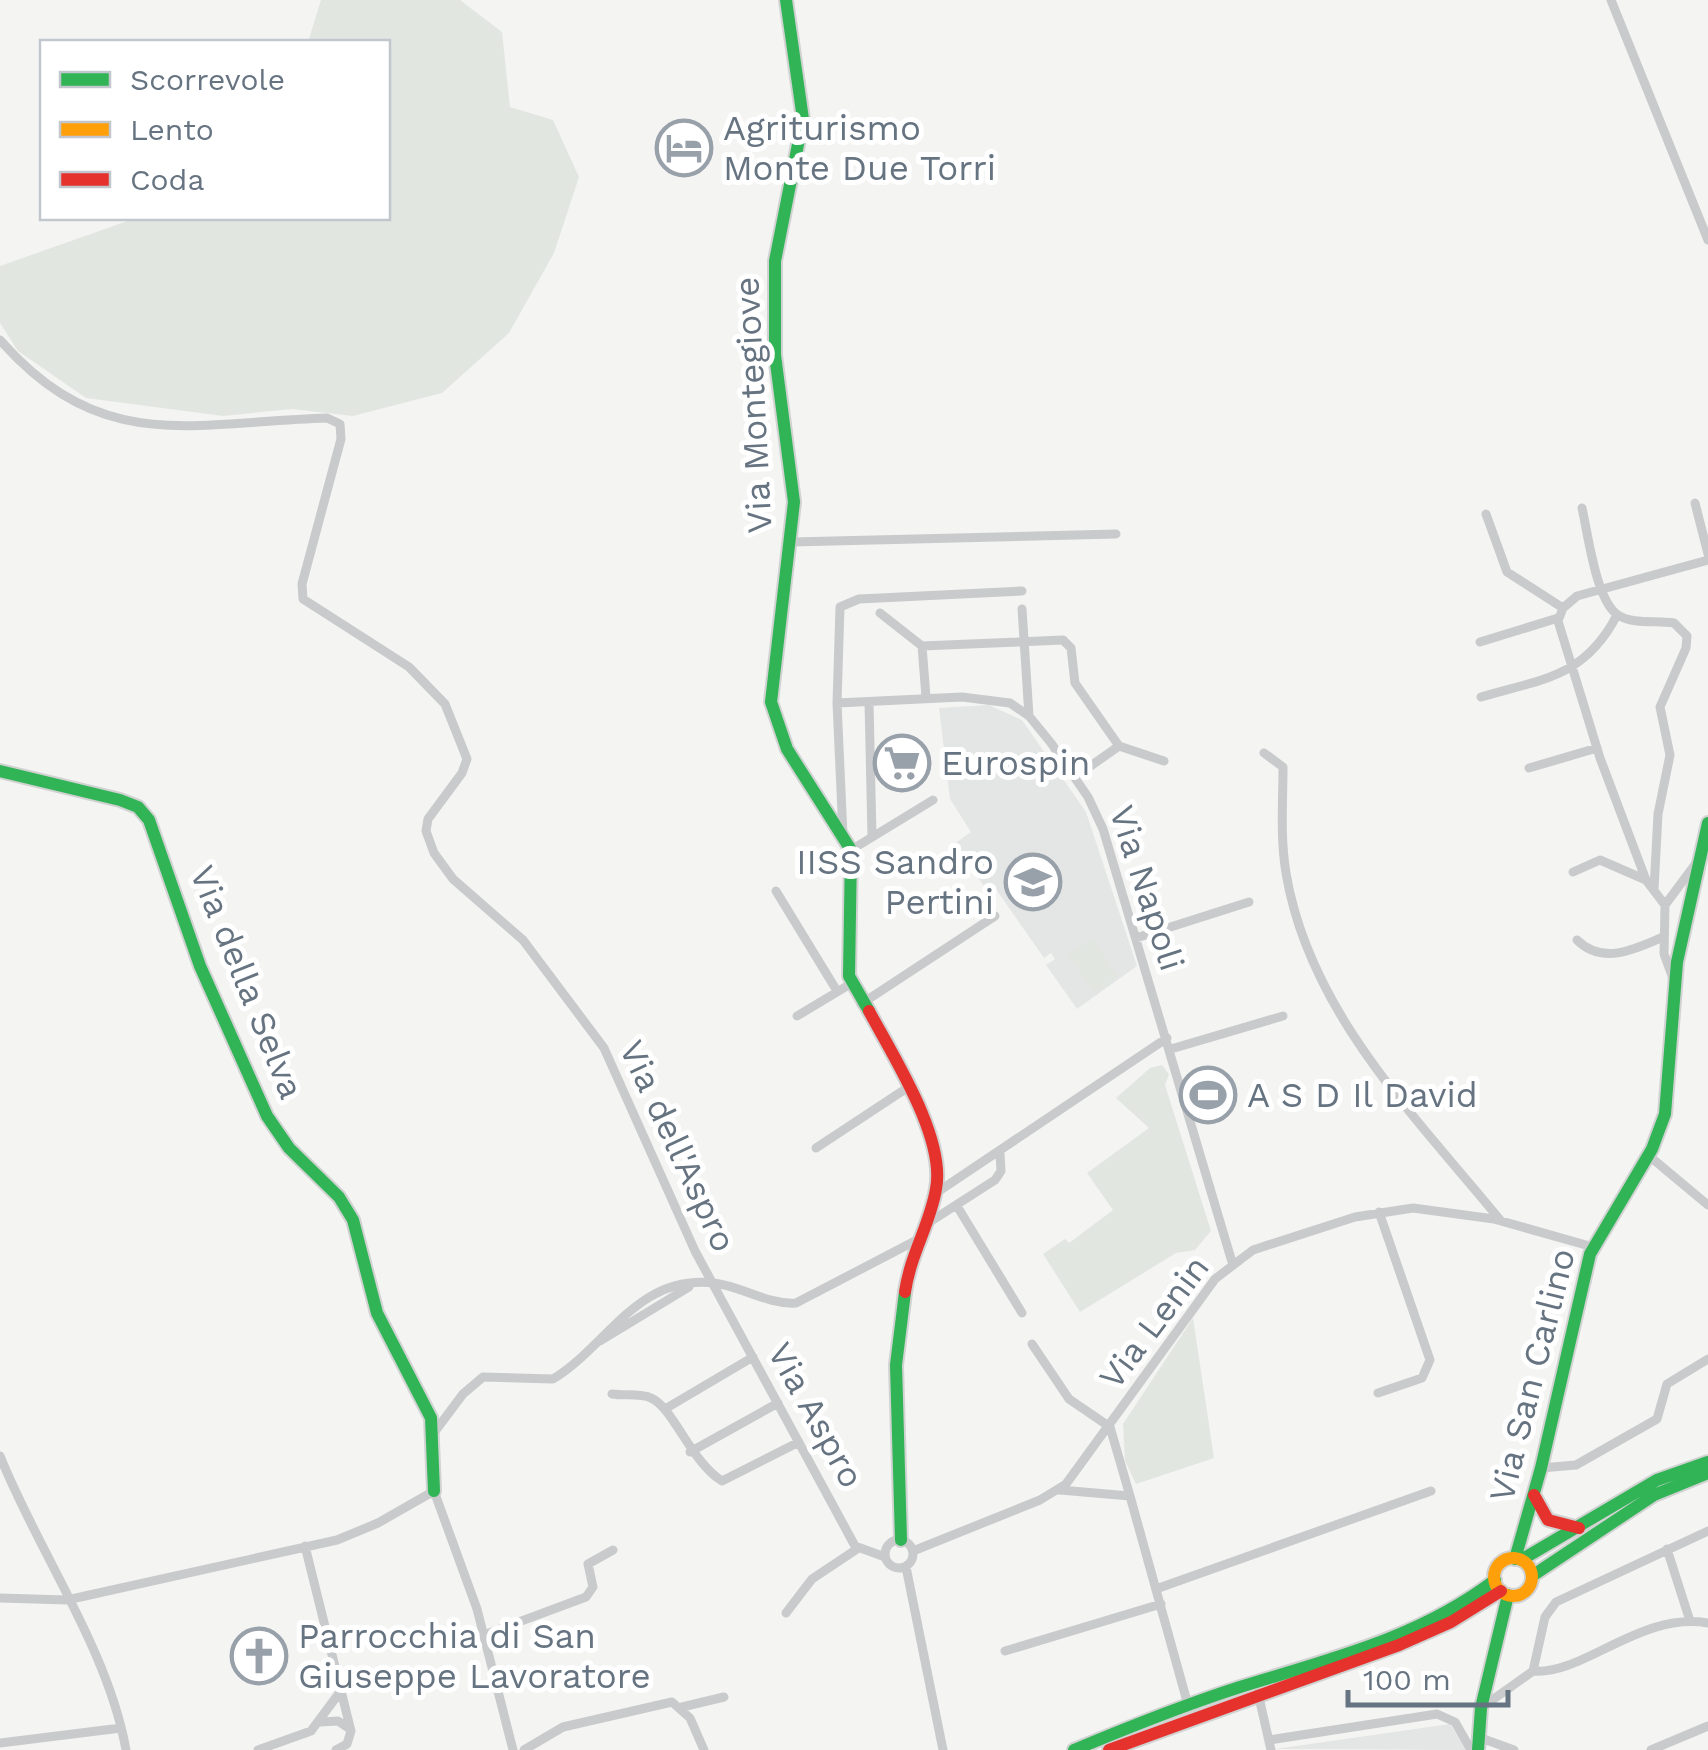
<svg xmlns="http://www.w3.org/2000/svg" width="1708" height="1750" font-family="'Work Sans',sans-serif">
	<rect width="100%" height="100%" fill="#f4f4f3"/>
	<!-- built -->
	<path fill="#e4e6e6" d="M989,705L1022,720L1086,812L1137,966L1077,1009L1046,965L1055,959L1051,953L1044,958L993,885L986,889L954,844L971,832L950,799L939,708Z
		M1450,1724L1466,1750L1275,1749Z"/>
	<!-- green -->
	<path fill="#e2e6e1" d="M321,0H460L502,32L510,107L553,120L579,177L554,253L509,333L442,393L353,416L292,409L223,416L86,398L18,351L0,323V266L136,218H388V42H308Z
		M1092,938L1119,976L1095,994L1067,955Z
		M1162,1065L1169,1074L1165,1085L1211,1231L1195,1250L1176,1253L1080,1312L1043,1254L1065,1239L1069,1243L1113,1210L1087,1173L1149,1128L1116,1098L1150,1068Z
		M1193,1318L1214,1458L1136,1484L1125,1461L1123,1424Z"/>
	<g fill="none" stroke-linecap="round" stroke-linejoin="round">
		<!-- fast casing -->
		<g stroke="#d1d2d2" stroke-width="16">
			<path id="fast" d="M786,0L803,119L775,261V355L794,502L771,702L787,749L851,850L849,976L869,1011
				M0,771L120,800L138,807L149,820L200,966L267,1116L289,1148L339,1197L353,1220L377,1313L431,1418L434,1491
				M901,1540L896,1365L905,1292
				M1515,1559L1541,1468L1590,1254L1652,1149L1665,1114L1677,962L1708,823
				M1521,1560L1657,1480L1708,1462
				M1532,1576L1654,1495L1708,1473
				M1074,1750C1129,1727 1184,1705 1240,1687C1330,1659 1419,1638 1495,1580
				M1478,1750L1481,1708L1508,1595"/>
		</g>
		<!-- slow casing -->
		<g stroke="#d1d2d2" stroke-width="16">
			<path id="slow" d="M1494 1577a19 19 0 1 1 38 0a19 19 0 1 1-38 0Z"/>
		</g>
		<!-- jam casing -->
		<g stroke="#d1d2d2" stroke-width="16">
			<path id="jam" d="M869,1011C893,1056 946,1138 936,1189C930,1225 911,1252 905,1292
				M1534,1495L1548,1520L1579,1528
				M1109,1750L1399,1645L1451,1622L1501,1591"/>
		</g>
		<!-- street -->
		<path stroke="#c9cacb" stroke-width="9" d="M1611,0L1708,240
			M0,340C102,456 192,422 327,418L340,424L341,439L302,584L303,599L409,667L445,704L467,759L462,773L428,819L426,831L434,853L453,879L523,940L604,1048L695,1251L855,1546L885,1557
			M1695,503L1708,554
			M1582,508C1588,534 1596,601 1618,615C1633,625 1657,620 1674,623L1687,636L1686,648L1660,707L1670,755L1658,814L1654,889
			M1486,514L1507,572L1563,608
			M791,542L1116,534
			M1022,609L1029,716
			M880,613L922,646L1063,640L1071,648L1075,683L1119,746L1164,761
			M1480,642L1558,618
			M922,646L926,697
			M1481,697C1543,679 1585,677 1617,615
			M869,702L872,837
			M837,703L962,697L1010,703L1029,716L1051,743L1088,797L1103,829L1232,1262
			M1264,753L1283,767C1283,803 1280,836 1286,873C1309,1012 1416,1117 1501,1221
			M1529,768L1597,748
			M1075,777L1119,746
			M843,835L837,703L840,607L859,599L1022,591
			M851,850L933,800
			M1573,872L1600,860L1646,880
			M776,891L837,991
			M1665,905L1697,862
			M1136,938L1249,902
			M1577,940C1602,965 1634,950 1663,937
			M1674,981L1664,954L1665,905L1646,880L1600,758L1558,621L1563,608L1577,596L1708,560
			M861,1004L995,916
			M797,1016L852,983
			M1171,1049L1283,1016
			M816,1148L910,1086
			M1648,1155L1708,1205
			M936,1193L1167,1038
			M957,1206L1022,1313
			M925,1225L995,1180L1001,1171L1000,1154
			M600,1341L689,1287
			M1032,1344L1069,1399L1110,1427L1130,1496
			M1378,1393L1422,1378L1430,1360L1379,1212
			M612,1394C624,1396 641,1393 651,1398C673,1407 691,1462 722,1481L799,1442
			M665,1409L753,1357
			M433,1434L463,1394L483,1377L553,1379C609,1345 637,1274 714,1283C741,1286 768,1305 796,1303L915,1241
			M690,1452L778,1403
			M0,1456C38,1551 108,1649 126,1750
			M1541,1468L1576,1465L1657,1419L1667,1384L1708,1359
			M1060,1490L1130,1496L1188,1705
			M885 1554a14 14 0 1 1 28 0a14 14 0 1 1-28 0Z
			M305,1546L351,1731L347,1744L336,1750
			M1667,1549L1690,1621
			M913,1551L1040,1500L1066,1484L1215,1279L1253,1250L1355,1217L1413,1208L1494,1219L1593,1247
			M906,1567L943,1750
			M1156,1589L1431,1491
			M0,1598L67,1600L337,1540L378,1523L434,1491L477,1609L513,1750
			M786,1613L812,1579L857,1549
			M484,1635L586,1597L593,1587L588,1564L613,1550
			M1005,1651L1161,1604
			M1533,1671L1545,1617L1556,1602L1708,1531
			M1533,1671C1582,1676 1641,1611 1708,1623
			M1258,1693L1271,1750
			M682,1707L724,1697
			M1481,1708L1533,1671
			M321,1722L338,1721L350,1729
			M1478,1737L1514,1750
			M1269,1740L1437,1714L1455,1722L1471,1750
			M0,1743L121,1728
			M258,1750L311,1731L343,1688
			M524,1750L563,1727L672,1702L690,1718L704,1750
			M1651,1750L1708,1726"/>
		<!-- fast -->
		<use href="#fast" stroke="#30b455" stroke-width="12"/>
		<!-- slow -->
		<use href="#slow" stroke="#ff9f0a" stroke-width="12"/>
		<!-- jam -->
		<use href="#jam" stroke="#e5322d" stroke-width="12"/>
	</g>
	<!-- icons -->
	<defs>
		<g id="hotel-ring" transform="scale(2.875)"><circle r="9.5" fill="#fff" stroke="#98a0a9" stroke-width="1.5"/><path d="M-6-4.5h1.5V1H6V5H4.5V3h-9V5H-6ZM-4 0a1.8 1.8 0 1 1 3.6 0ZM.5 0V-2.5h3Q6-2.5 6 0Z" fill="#98a0a9"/></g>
		<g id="supermarket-ring" transform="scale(2.875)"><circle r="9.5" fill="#fff" stroke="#98a0a9" stroke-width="1.5"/><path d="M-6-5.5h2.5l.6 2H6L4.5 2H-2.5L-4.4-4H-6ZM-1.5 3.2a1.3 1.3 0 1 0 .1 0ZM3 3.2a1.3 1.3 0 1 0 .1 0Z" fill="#98a0a9"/></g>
		<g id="school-ring" transform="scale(2.875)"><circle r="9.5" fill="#fff" stroke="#98a0a9" stroke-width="1.5"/><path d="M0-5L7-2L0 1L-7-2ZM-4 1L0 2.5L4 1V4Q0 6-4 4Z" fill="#98a0a9"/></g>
		<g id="stadium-ring" transform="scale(2.875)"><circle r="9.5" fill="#fff" stroke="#98a0a9" stroke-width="1.5"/><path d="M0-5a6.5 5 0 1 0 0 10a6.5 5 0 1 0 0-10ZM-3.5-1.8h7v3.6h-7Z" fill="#98a0a9"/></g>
		<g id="church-ring" transform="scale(2.875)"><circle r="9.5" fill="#fff" stroke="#98a0a9" stroke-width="1.5"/><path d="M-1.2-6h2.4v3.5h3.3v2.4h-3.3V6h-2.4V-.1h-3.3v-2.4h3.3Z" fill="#98a0a9"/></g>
	</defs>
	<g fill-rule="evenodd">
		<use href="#hotel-ring" x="684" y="148"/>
		<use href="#supermarket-ring" x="902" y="763"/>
		<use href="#school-ring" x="1033" y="882"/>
		<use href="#stadium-ring" x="1208" y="1095"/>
		<use href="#church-ring" x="259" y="1656"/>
	</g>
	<g text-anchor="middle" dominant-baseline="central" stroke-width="10" stroke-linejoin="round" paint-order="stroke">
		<!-- poi labels -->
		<g font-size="35" fill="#667381" stroke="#fff" text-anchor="start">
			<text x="723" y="128">Agriturismo<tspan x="723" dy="40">Monte Due Torri</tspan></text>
			<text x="941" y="763">Eurospin</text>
			<text x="994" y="862" text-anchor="end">IISS Sandro<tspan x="994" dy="40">Pertini</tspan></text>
			<text x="1247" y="1095">A S D Il David</text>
			<text x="298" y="1636">Parrocchia di San<tspan x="298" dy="40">Giuseppe Lavoratore</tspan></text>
		</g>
		<!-- street labels -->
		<g font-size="35" fill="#667381" stroke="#fff">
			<text transform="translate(753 405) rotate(-93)">Via Montegiove</text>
			<text transform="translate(1147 888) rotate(72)">Via Napoli</text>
			<text transform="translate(247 982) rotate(68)">Via della Selva</text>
			<text transform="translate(678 1146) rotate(65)">Via dell'Aspro</text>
			<text transform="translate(1154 1322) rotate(-53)">Via Lenin</text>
			<text transform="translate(1532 1375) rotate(-76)">Via San Carlino</text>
			<text transform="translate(816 1415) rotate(61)">Via Aspro</text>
		</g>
	</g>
	<!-- legend -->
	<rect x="40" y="40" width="350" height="180" fill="#ffffff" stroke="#c2c7cd" stroke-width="2.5"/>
	<rect x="60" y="72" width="50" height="15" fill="#30b455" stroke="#c2c7cd" stroke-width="2.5"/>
	<text x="130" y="90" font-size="30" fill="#667381">Scorrevole</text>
	<rect x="60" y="122" width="50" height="15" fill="#ff9f0a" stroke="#c2c7cd" stroke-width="2.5"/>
	<text x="130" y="140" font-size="30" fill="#667381">Lento</text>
	<rect x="60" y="172" width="50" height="15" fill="#e5322d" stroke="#c2c7cd" stroke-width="2.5"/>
	<text x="130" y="190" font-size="30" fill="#667381">Coda</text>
	<!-- scale -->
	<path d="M1348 1690v15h160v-15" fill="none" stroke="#667381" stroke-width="5"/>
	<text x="1363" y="1690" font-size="30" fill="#667381" stroke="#ffffff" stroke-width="8" paint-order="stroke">100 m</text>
</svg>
